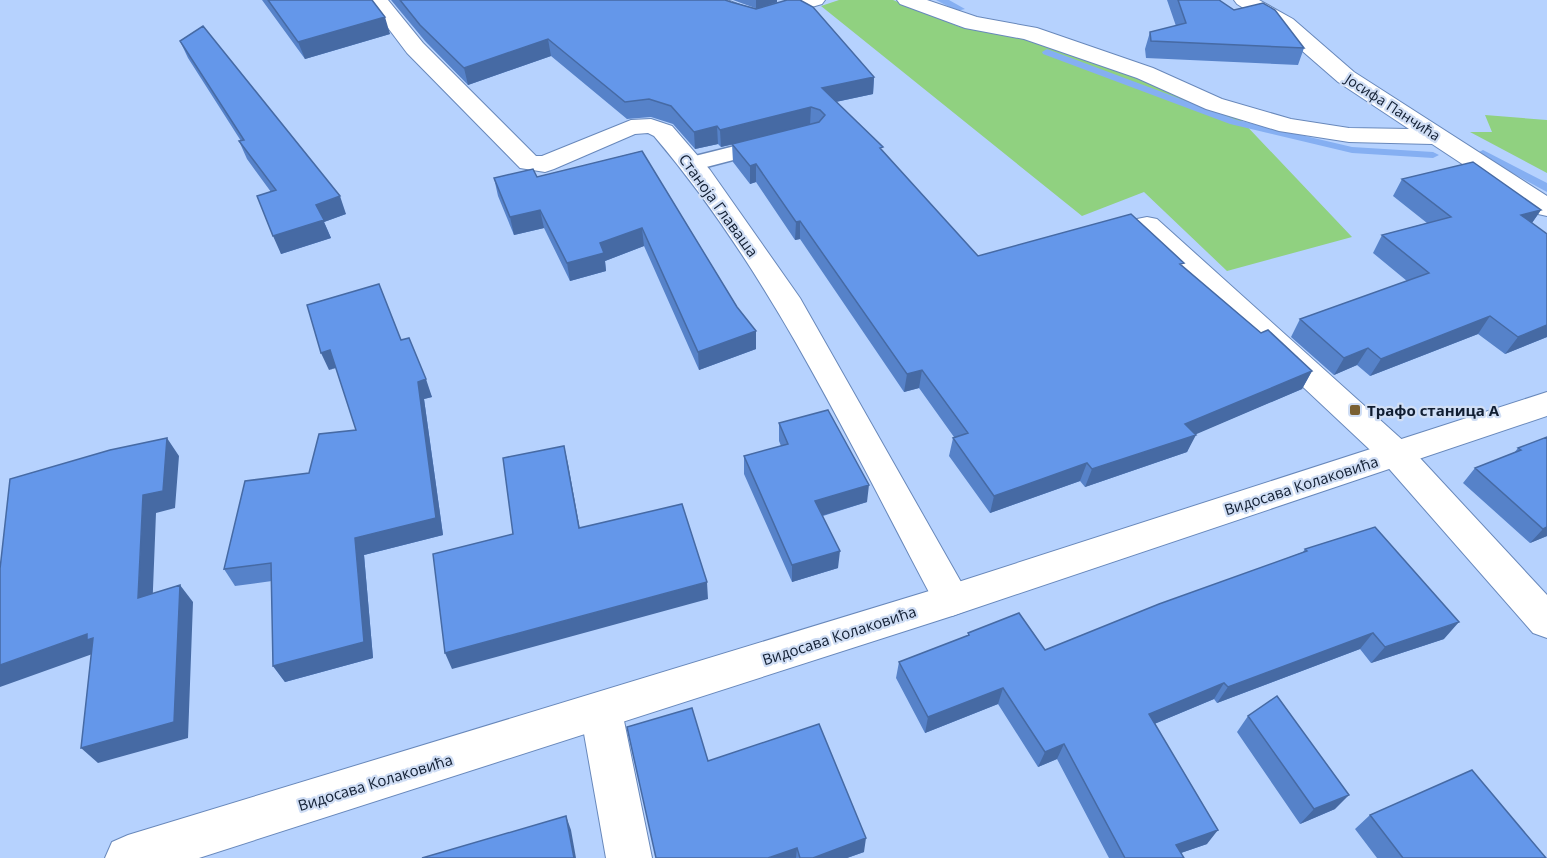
<svg xmlns="http://www.w3.org/2000/svg" width="1547" height="858" font-family="'Open Sans',sans-serif">
	<rect width="100%" height="100%" fill="#b6d2fe"/>
	<!-- green -->
	<path fill="#90d180" d="M839,0H893L960,27L1050,44L1241,120L1352,237L1227,271L1144,192L1082,216L821,6Z
		M1485,115L1547,120V173L1470,132H1492Z"/>
	<g fill="none" stroke-linecap="round" stroke-linejoin="round">
		<!-- stream -->
		<path fill="#85aff2" fill-rule="evenodd" d="M936,0H949L965,9L957,11Z
			M1047,49L1237,120L1352,147L1433,152L1439,155L1433,158L1352,153L1230,124L1043,54L1042,52Z
			M1483,150L1547,183V192L1479,155L1477,153Z"/>
		<!-- service casing -->
		<g stroke="#6888bb" stroke-width="3">
			<path id="service" d="M771,137L779,138L782,143L779,148L691,171L683,169L680,164L683,159Z"/>
		</g>
		<!-- minor casing -->
		<g stroke="#6888bb" stroke-width="2">
			<path id="minor" d="M367,0H388L423,43L536,156H542L631,120L651,119L672,126L710,170L800,298L965,589L971,600L965,611L952,616L939,611C852,449 774,277 654,136L648,133L635,134L554,169L545,172L520,168L407,53Z
				M700,0H727L756,11L793,0H825L822,4L757,23L732,17L703,4Z
				M897,0H927L977,17L1037,28L1153,68L1222,99L1291,119L1349,128L1409,129L1338,82L1277,29L1237,4L1234,0H1259L1293,19L1354,72L1547,196V216L1538,214L1432,144L1349,142L1279,131L1206,109L1137,78L1024,39L965,28L900,4Z
				M1147,217L1157,219L1408,445L1547,595V638L1533,633L1384,463L1137,231L1133,225L1137,219Z
				M601,692L616,698L622,711L652,858H606L580,711L586,698Z"/>
		</g>
		<!-- tertiary casing -->
		<g stroke="#6888bb" stroke-width="2">
			<path id="tertiary" d="M1547,392V416L952,616L199,858H105L112,842L128,835L952,584Z"/>
		</g>
		<!-- service -->
		<use href="#service" fill="#fff" fill-rule="evenodd"/>
		<!-- minor -->
		<use href="#minor" fill="#fff" fill-rule="evenodd"/>
		<!-- tertiary -->
		<use href="#tertiary" fill="#fff" fill-rule="evenodd"/>
	</g>
	<!-- wall -->
	<path fill="#5682c9" d="M262,0H372L390,34L305,59Z
		M391,0H725L731,2L755,8L733,0H777V2L874,77L873,94L836,102L978,256L1183,267L1261,333L1312,371L1302,389L1195,434L1187,452L1085,487L1080,481L990,513L949,456L953,438L954,437L919,388L904,392L800,239L795,240L756,182L750,184L733,162L732,144H735L721,147L718,144L695,149L673,124L651,117L627,119L551,56L468,85L425,41Z
		M1167,0H1219L1234,10L1304,48L1298,65L1146,58L1145,49L1150,32L1176,26Z
		M180,41L346,214L324,222L331,238L281,254L271,192L247,159L239,141H241L188,58Z
		M642,151L737,307L756,331V349L699,370L644,246L605,261L606,271L570,281L544,228L514,235L498,196L494,178L537,177Z
		M1402,179L1541,210L1532,223L1547,337L1505,354L1478,334L1370,376L1357,365L1334,375L1291,337L1300,319L1407,281L1373,253L1382,235L1427,223L1393,196Z
		M401,340L432,397L424,399L443,535L364,555L373,658L285,682L273,666L272,581L235,586L224,569L356,430L336,368L329,370Z
		M779,423L867,502L823,516L838,568L792,582L744,474V456L781,446L779,441Z
		M1547,437V536L1530,543L1463,483L1475,468L1514,453L1518,448Z
		M1305,549L1444,639L1371,663L1360,649L1217,703L1214,699L1154,724L1207,844L1181,853L1184,858H1109L1057,759L1038,767L998,704L925,733L896,678L899,662L968,636V633L1045,650L1303,552Z
		M1248,716L1335,809L1300,824L1237,732Z
		M708,761L864,852L847,858H656Z
		M1370,815L1546,858H1377L1355,829Z"/>
	<!-- shaded-wall -->
	<path fill="#466aa4" d="M756,0H777V2L756,9Z
		M385,17L390,34L305,59L298,42Z
		M548,39L551,56L468,85L464,68Z
		M874,77L873,94L821,105L822,88Z
		M811,107L810,125L721,147L720,130Z
		M717,126L718,144L695,149L694,132Z
		M756,164V182L750,184V166Z
		M340,196L346,214L324,222L331,238L281,254L273,236L316,205Z
		M540,210L544,228L514,235L510,217Z
		M1541,210L1529,227L1521,215Z
		M800,221V239L795,240L796,222Z
		M642,228L644,246L605,261L606,271L570,281L567,263L600,243Z
		M1490,316L1478,334L1370,376L1381,359Z
		M1547,325V337L1505,354L1518,337Z
		M756,331V349L699,370L698,352Z
		M1368,348L1357,365L1334,375L1344,358Z
		M330,350L338,367L329,370L321,353Z
		M922,370L919,388L904,392L907,374Z
		M1312,371L1302,389L1192,436L1196,435L1187,452L1085,487L1092,469L1185,424Z
		M426,379L432,397L424,399L443,535L364,555L373,658L285,682L273,666L418,382Z
		M167,438L179,456L175,508L156,513L152,614L138,598L143,495Z
		M564,446L568,464L583,546L579,528Z
		M1087,463L1080,481L990,513L994,496Z
		M869,485L867,502L814,518L815,501Z
		M1547,527V536L1530,543L1543,529Z
		M840,551L838,568L792,582V565Z
		M707,582L708,599L452,669L445,653Z
		M180,585L193,602L188,738L98,763L81,748Z
		M1459,622L1444,639L1371,663L1385,647Z
		M1373,633L1360,649L1217,703L1228,687Z
		M87,634L93,638L98,652L0,687V665Z
		M1224,683L1214,699L1140,730L1149,714Z
		M1003,688L998,704L925,733L928,717Z
		M1064,744L1057,759L1038,767L1045,752Z
		M1349,795L1335,809L1300,824L1314,809Z
		M566,816L571,830L576,858H574Z
		M1218,830L1207,844L1166,858L1176,845Z
		M866,838L864,852L847,858H813Z
		M797,848L796,858H768Z"/>
	<!-- building -->
	<path fill="#6497ea" stroke="#466aa4" stroke-width="1.5" d="M268,0H372L385,17L298,42Z
		M400,0H725L731,2L756,9L787,0H800L813,7L874,77L822,88L883,147L880,148L978,256L1131,214L1184,263L1180,264L1261,333L1268,330L1312,371L1185,424L1196,435L1092,469L1087,463L994,496L953,438L968,433L922,370L907,374L800,221L796,222L756,164L750,166L732,144L819,122L825,115L820,110L811,107L720,130L717,126L694,132L671,106L649,99L625,102L548,39L464,68L420,25Z
		M1178,0H1219L1234,10L1263,3L1275,10L1304,48L1151,41L1150,32L1186,23Z
		M203,26L340,196L316,205L324,220L273,236L257,196L276,190L239,141L244,140L180,41Z
		M642,151L737,307L756,331L698,352L642,228L600,243L604,253L567,263L540,210L510,217L494,178L533,169L537,177Z
		M1473,162L1541,210L1521,215L1547,234V325L1518,337L1490,316L1381,359L1368,348L1344,358L1300,319L1429,273L1382,235L1451,217L1402,179Z
		M379,284L401,340L409,338L426,379L418,382L436,518L355,538L364,642L273,666L271,563L224,569L245,481L309,473L319,434L356,430L330,350L321,353L307,305Z
		M828,410L869,485L815,501L840,551L792,565L744,456L788,444L779,423Z
		M1547,437V527L1543,529L1475,468L1521,450L1518,448Z
		M167,438L163,491L143,495L138,598L180,585L174,722L81,748L93,638L87,640V634L0,665V569L10,479L110,450Z
		M564,446L579,528L682,504L707,582L445,653L433,554L513,534L503,458Z
		M1375,527L1459,622L1385,647L1373,633L1228,687L1224,683L1149,714L1218,830L1176,845L1184,858H1125L1064,744L1045,752L1003,688L928,717L899,662L969,635L968,633L1019,613L1045,650L1159,604L1307,551L1305,549Z
		M1277,696L1349,795L1314,809L1248,716Z
		M692,708L708,761L819,724L866,838L813,858H800L797,848L768,858H656L627,727Z
		M1472,770L1546,858H1403L1370,815Z
		M566,816L574,858H422Z"/>
	<!-- markers -->
	<rect fill="#7a6032" stroke="#d0def5" stroke-width="2" x="1349" y="404" width="12" height="12" rx="3"/>
	<g text-anchor="middle" dominant-baseline="central" stroke-width="4.5" stroke-linejoin="round" paint-order="stroke">
		<!-- far-street labels -->
		<g font-size="14" fill="#101d31" stroke="#d0def5">
			<text transform="translate(1393 107) rotate(33)">Јосифа Панчића</text>
		</g>
		<!-- street labels -->
		<g font-size="15" fill="#101d31" stroke="#d0def5">
			<text transform="translate(719 205) rotate(54)">Станоја Главаша</text>
			<text transform="translate(1301 485) rotate(-18)">Видосава Колаковића</text>
			<text transform="translate(839 635) rotate(-18)">Видосава Колаковића</text>
			<text transform="translate(375 782) rotate(-17)">Видосава Колаковића</text>
		</g>
		<!-- poi labels -->
		<g font-size="15" font-weight="bold" fill="#101d31" stroke="#d0def5" text-anchor="start">
			<text x="1367" y="410">Трафо станица А</text>
		</g>
	</g>
</svg>
